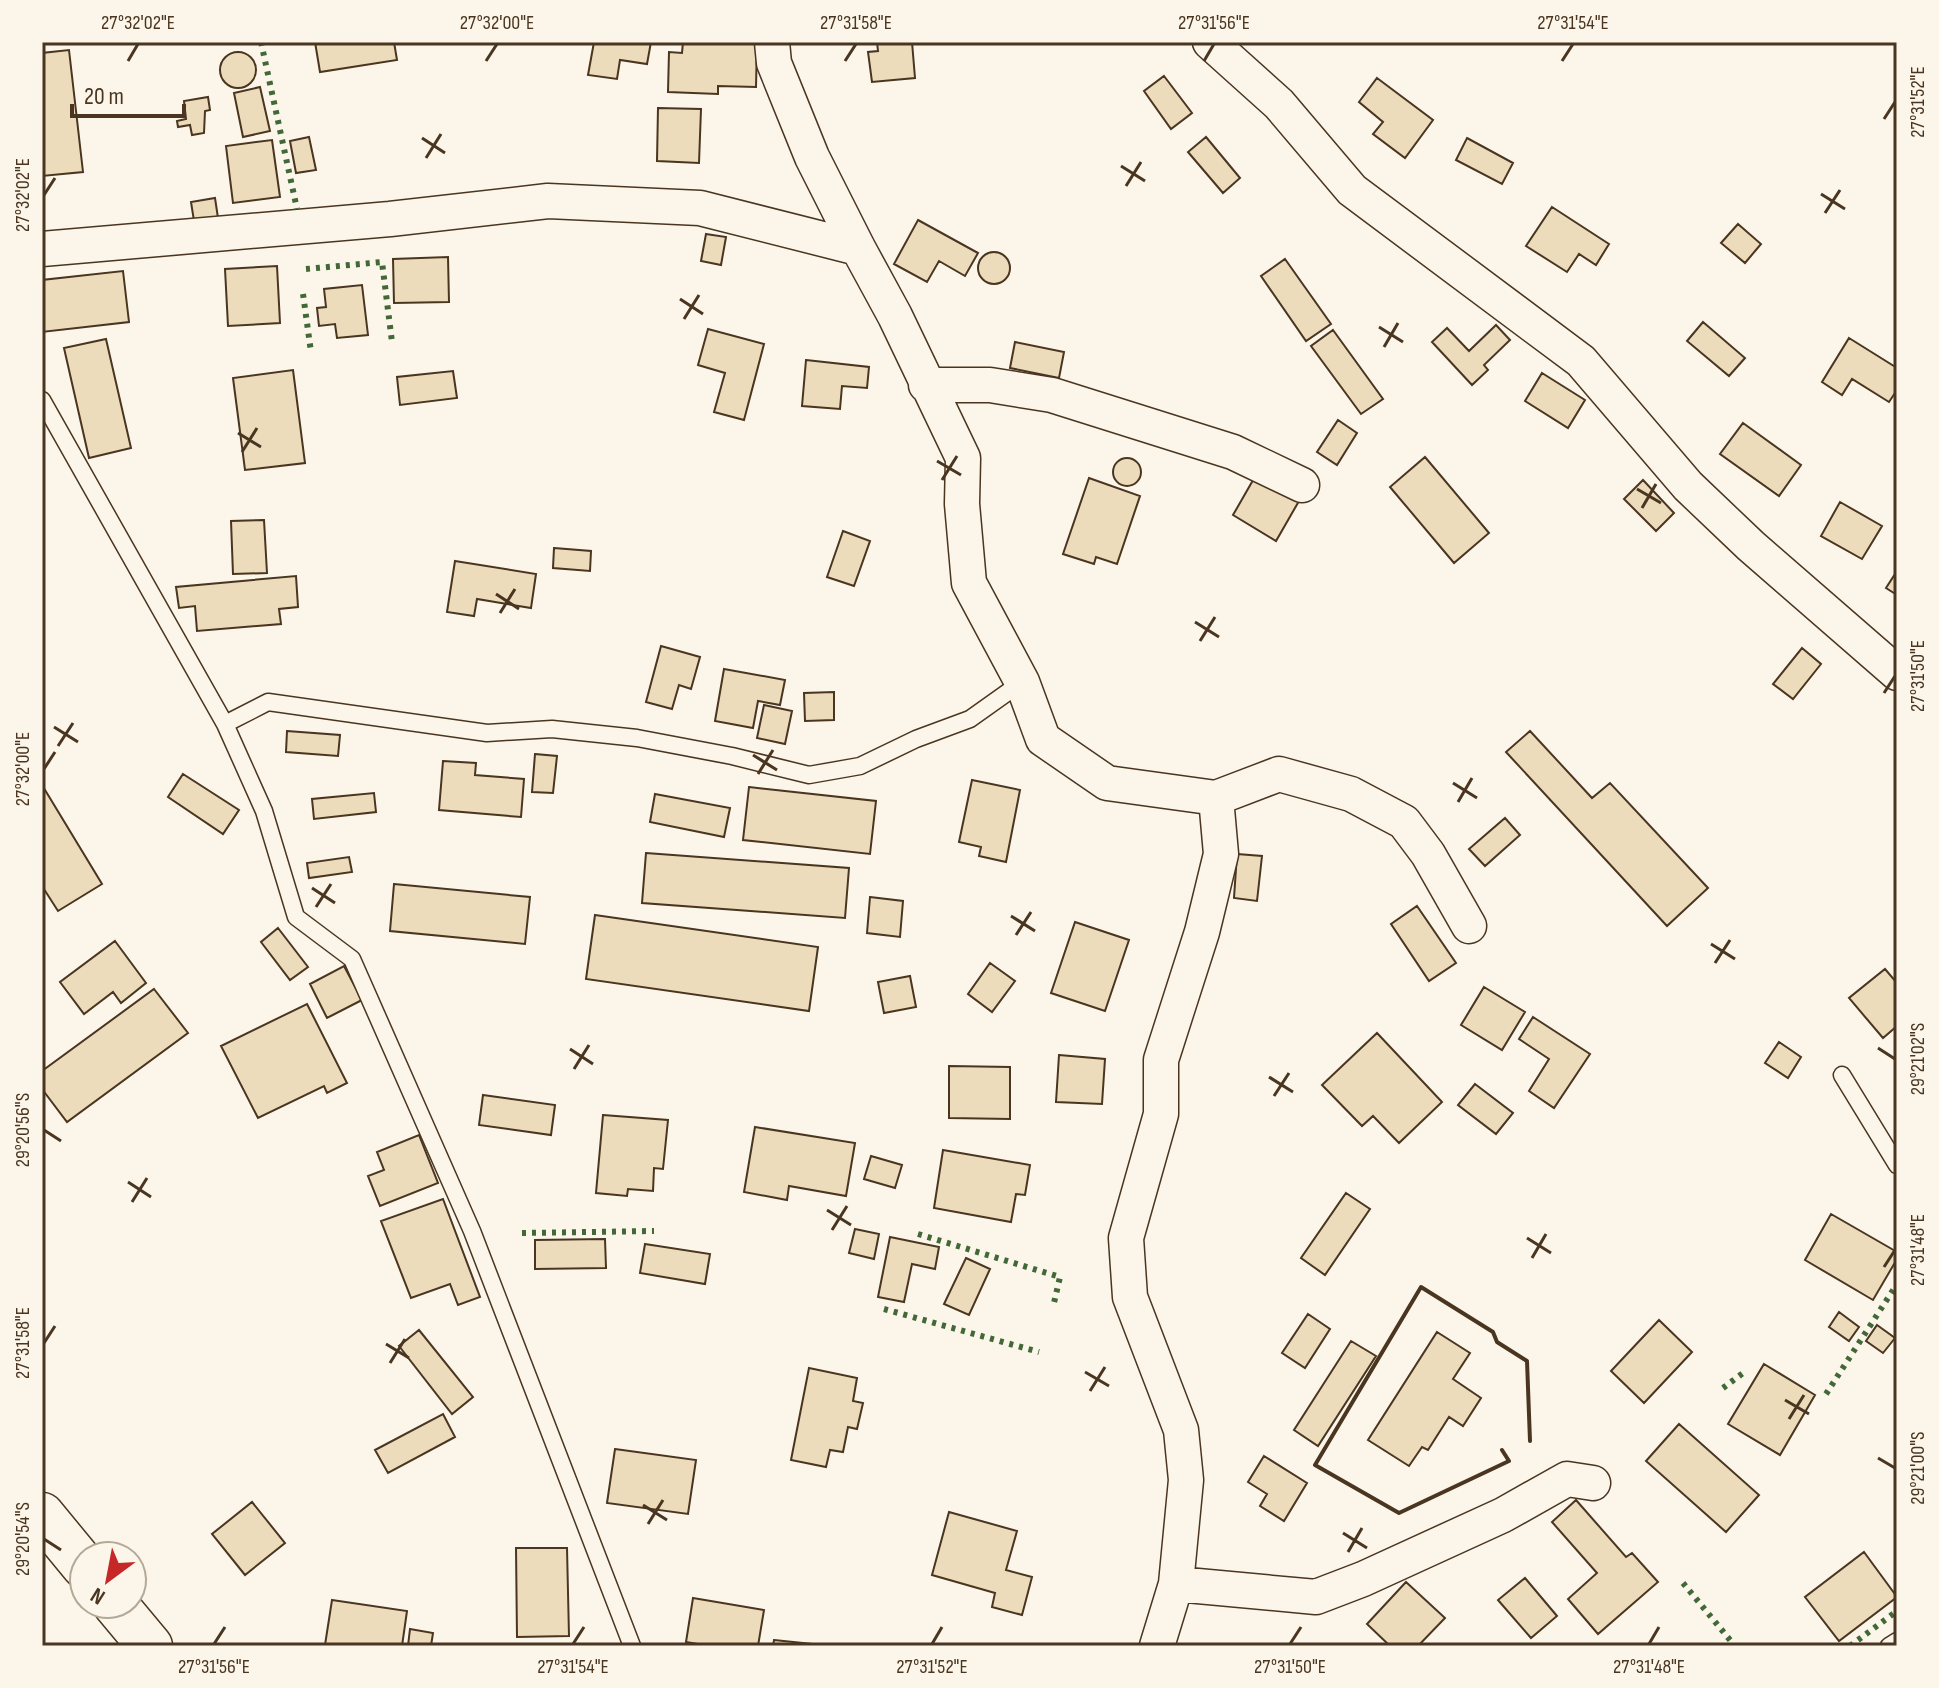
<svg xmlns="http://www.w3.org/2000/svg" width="1939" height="1688" font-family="'Sofia Sans Condensed',sans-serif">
	<rect width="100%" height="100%" fill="#fbf6e9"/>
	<!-- building -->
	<path fill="#ecdcbc" stroke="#4a3520" stroke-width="2" d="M315,42H394L397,60L320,72Z
		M594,42H651L647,64L620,60L617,79L588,75Z
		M683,42H757L756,87L718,86V94L668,92L669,52L682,53Z
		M877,42H912L915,78L872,82L868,52L878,51Z
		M69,50L83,172L42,176V53Z
		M220 70a18 18 0 1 1 36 0a18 18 0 1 1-36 0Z
		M1164,76L1192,113L1171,129L1144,91Z
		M1377,78L1433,120L1405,158L1373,134L1383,122L1359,102Z
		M260,87L270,131L243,137L234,93Z
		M208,97L210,110L205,111L204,133L192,135L190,125L178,127L177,121L186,119L184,101Z
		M658,108L701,109L699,163L657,161Z
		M309,137L316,170L296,173L290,141Z
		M1206,137L1240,178L1223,193L1188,152Z
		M1467,138L1513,163L1502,184L1456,160Z
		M272,140L280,197L233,203L226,146Z
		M215,198L218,218L194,221L191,202Z
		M1552,207L1609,244L1596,265L1579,254L1567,272L1526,246Z
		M918,220L978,253L965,276L939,261L927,282L894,264Z
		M1738,224L1761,244L1745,263L1721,243Z
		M706,234L726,237L721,265L701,261Z
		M978 268a16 16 0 1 1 32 0a16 16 0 1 1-32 0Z
		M448,257L449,302L394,303L393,259Z
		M1285,259L1331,324L1306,341L1261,276Z
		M277,266L280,323L228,326L225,269Z
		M123,271L129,322L42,332V280Z
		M362,285L368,335L337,338L335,324L319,326L317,308L326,307L324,289Z
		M1703,322L1745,358L1729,376L1687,341Z
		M1496,325L1510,340L1484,365L1488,370L1472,385L1432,342L1447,328L1469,351Z
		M708,329L764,344L744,420L714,412L725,373L698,365Z
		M1333,330L1383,399L1361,414L1311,346Z
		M1849,338L1897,368V390L1889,402L1852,379L1842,395L1822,382Z
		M106,339L131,448L89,458L64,348Z
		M1015,342L1064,352L1059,378L1010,368Z
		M806,360L869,367L867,388L842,386L840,409L802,406Z
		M293,370L305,463L245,470L233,378Z
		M453,371L457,398L400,405L397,377Z
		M1542,373L1585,400L1568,428L1525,401Z
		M1338,420L1357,433L1337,465L1317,452Z
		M1743,423L1801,465L1779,496L1720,454Z
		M1425,457L1489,533L1454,563L1390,487Z
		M1113 472a14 14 0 1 1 28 0a14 14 0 1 1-28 0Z
		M1256,475L1299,501L1276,541L1233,515Z
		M1089,478L1140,496L1117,564L1096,557L1094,564L1063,554Z
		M1643,480L1674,513L1656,531L1624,499Z
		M1840,502L1882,526L1862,559L1821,536Z
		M264,520L267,573L233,574L231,521Z
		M843,531L870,541L854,586L827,577Z
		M554,548L591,551L590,571L553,568Z
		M455,561L536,574L531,608L477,599L474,616L447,612Z
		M1897,571V595L1886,588Z
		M296,576L298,607L279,609L281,624L197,631L195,606L179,608L176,587Z
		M661,646L700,657L691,689L679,685L672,709L646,702Z
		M1802,648L1821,664L1793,699L1773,684Z
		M724,669L785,680L780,705L758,701L753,728L715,721Z
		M834,692V720L805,721L804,693Z
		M764,705L792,711L785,744L757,738Z
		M287,731L340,735L338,756L286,752Z
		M1530,731L1592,798L1610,783L1708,888L1667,926L1506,752Z
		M535,754L557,756L553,793L532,792Z
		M443,761L476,763L475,775L524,779L521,817L439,810Z
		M183,774L239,810L223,834L168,797Z
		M972,780L1020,790L1006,862L979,856L981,847L959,842Z
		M42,785L102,884L58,911L42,886Z
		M749,787L876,801L870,854L743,840Z
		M374,793L376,812L314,819L312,799Z
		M655,794L730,808L724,837L650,822Z
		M1505,818L1520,835L1485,866L1469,849Z
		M646,853L849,868L845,918L642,903Z
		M1237,854L1262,856L1257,901L1234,898Z
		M349,857L352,872L309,878L307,863Z
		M394,884L530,897L525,944L390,931Z
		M870,897L903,901L900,937L867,933Z
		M1417,906L1456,963L1429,981L1391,924Z
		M595,915L818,947L809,1011L586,979Z
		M1075,922L1129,940L1105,1011L1051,993Z
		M278,928L308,967L290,980L261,942Z
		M115,941L146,983L121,1003L113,992L84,1014L60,982Z
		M990,963L1015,981L992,1012L968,994Z
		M344,966L362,1000L327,1018L310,984Z
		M1885,969L1897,983V1026L1883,1038L1849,998Z
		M910,976L916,1007L884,1013L878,982Z
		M1484,987L1525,1012L1502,1050L1461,1025Z
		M154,989L188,1033L67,1122L42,1089V1071Z
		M307,1004L347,1083L327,1093L324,1086L258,1118L221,1046Z
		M1533,1017L1590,1054L1554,1108L1529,1091L1549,1059L1519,1039Z
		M1377,1033L1442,1102L1399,1143L1373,1116L1362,1126L1322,1085Z
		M1779,1042L1801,1057L1788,1078L1765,1063Z
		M1059,1055L1105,1059L1102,1104L1056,1102Z
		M949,1066L1010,1067V1119L949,1118Z
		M1475,1084L1513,1113L1496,1134L1458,1105Z
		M483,1095L555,1105L551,1135L479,1125Z
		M603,1115L668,1120L663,1169L654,1168L653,1191L628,1189L627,1196L596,1193Z
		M755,1127L855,1143L846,1196L789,1186L787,1200L744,1192Z
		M419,1135L438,1183L380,1206L368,1176L384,1170L377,1152Z
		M943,1150L1030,1165L1025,1195L1016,1194L1011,1222L934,1208Z
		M871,1156L902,1165L895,1188L864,1179Z
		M1346,1193L1370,1209L1325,1275L1301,1258Z
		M443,1199L480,1297L458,1305L450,1284L411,1298L381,1221Z
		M1831,1214L1897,1252V1259L1873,1300L1805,1260Z
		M855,1229L879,1234L874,1259L849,1253Z
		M890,1237L939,1247L935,1269L912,1264L904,1302L878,1297Z
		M605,1239L606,1268L535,1269V1240Z
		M645,1244L710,1254L705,1284L640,1273Z
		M966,1258L990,1269L969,1315L944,1304Z
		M1839,1312L1859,1327L1849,1341L1829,1327Z
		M1308,1314L1330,1329L1305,1368L1282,1353Z
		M1659,1320L1692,1352L1644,1403L1611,1371Z
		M1877,1325L1895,1338L1883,1353L1866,1341Z
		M419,1330L473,1397L452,1414L399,1346Z
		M1437,1332L1470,1353L1453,1379L1481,1398L1463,1426L1449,1417L1428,1450L1422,1447L1409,1466L1368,1440Z
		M1351,1341L1376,1356L1318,1446L1294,1430Z
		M1764,1364L1815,1395L1780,1455L1728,1424Z
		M809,1368L857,1378L853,1401L863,1403L857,1429L848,1427L843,1452L830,1450L826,1467L791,1460Z
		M443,1414L455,1437L388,1473L375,1450Z
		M1679,1424L1759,1495L1726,1532L1646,1461Z
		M615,1449L696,1460L688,1514L607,1503Z
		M1264,1456L1307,1483L1284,1521L1260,1506L1267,1494L1248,1482Z
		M1576,1500L1626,1557L1632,1553L1658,1582L1598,1634L1568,1599L1597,1573L1552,1522Z
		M252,1502L285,1543L245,1575L212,1534Z
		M949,1512L1017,1531L1006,1570L1032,1577L1022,1615L992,1607L995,1593L932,1575Z
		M516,1548H567L569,1636L517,1637Z
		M1864,1552L1897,1597L1839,1641L1805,1597Z
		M1525,1578L1557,1616L1531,1638L1498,1600Z
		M1406,1582L1445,1618L1418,1646H1390L1367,1624Z
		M693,1598L764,1610L758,1646H710L686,1642Z
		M332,1600L407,1611L402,1646L325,1645Z
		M410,1629L433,1633L431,1646H408Z
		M774,1640L832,1646H773Z"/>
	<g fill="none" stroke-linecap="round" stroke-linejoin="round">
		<!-- service casing -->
		<g stroke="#4a3520" stroke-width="19">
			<path id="service" d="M42,400L225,724L264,811L296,917L352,959L472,1231L632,1646
				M225,724L268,702L487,733L552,729L637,738L732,756L809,775L860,766L916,739L970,719L1022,682
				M1842,1075L1897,1165
				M1889,1646L1897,1641"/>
		</g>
		<!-- minor casing -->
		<g stroke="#4a3520" stroke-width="37">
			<path id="minor" d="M772,42L774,63L812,157L858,248L895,316L963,458L962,504L969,583L1022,682L1043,739L1107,783L1216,798L1221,854L1202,932L1161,1060V1114L1126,1238L1130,1297L1181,1430L1186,1480L1176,1584L1157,1646
				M1210,42L1279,104L1352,190L1581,361L1688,486L1751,546L1897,673
				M42,249L390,219L548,201L700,208L858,248
				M926,385H990L1052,395L1233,452L1302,485
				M1216,798L1279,774L1351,794L1404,822L1428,854L1469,926
				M1176,1584L1316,1597L1363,1579L1503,1515L1567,1479L1593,1483"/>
		</g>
		<!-- secondary casing -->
		<g stroke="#4a3520" stroke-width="47">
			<path id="secondary" d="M42,1515L84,1566
				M115,1604L150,1646"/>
		</g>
		<!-- service -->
		<use href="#service" stroke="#fbf6e9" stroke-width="16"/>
		<!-- minor -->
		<use href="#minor" stroke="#fbf6e9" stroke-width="34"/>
		<!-- secondary -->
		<use href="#secondary" stroke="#fbf6e9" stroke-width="44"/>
		<!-- hedge -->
		<path stroke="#436837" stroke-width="6" stroke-dasharray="4 6" stroke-linecap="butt" d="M261,42L297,209
			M306,269L382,262L392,342
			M303,294L311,352
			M522,1233L654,1231
			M918,1234L1060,1277L1053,1307
			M884,1309L1039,1352
			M1723,1388L1747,1370
			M1826,1394L1897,1284
			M1683,1583L1735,1646
			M1850,1646L1897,1611"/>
		<!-- wall -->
		<path stroke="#4a3520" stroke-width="4" d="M1502,1450L1509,1461L1399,1513L1315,1465L1421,1287L1493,1332L1497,1342L1527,1361L1530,1441"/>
	</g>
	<!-- ticks -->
	<path fill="none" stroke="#4a3520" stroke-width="3" d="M128,61L138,44M486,61L497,44M845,61L856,44M1204,61L1214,44M1562,61L1573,44M1884,119L1895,102M422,138L445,153M426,158L441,134M1121,166L1145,181M1126,186L1141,162M1821,194L1845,209M44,195L55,178M1825,213L1840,190M680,299L703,314M684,319L699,295M1379,327L1403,342M1384,347L1398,323M238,433L261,447M242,452L257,428M937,461L961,475M942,480L957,456M1637,489L1661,503M1642,508L1656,484M496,594L519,609M500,613L515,589M1195,622L1219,637M1200,641L1215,617M1884,693L1895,676M54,727L78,742M58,746L73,723M753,755L777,770M44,769L55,752M758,774L773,750M1453,783L1477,798M1458,802L1472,778M312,888L335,903M316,907L331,884M1011,916L1035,931M1016,935L1031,912M1711,944L1735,959M1715,963L1730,940M1878,1048L1895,1059M570,1049L593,1064M574,1069L589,1045M1269,1077L1293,1092M1274,1096L1289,1073M44,1130L61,1141M128,1182L151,1197M132,1202L147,1178M827,1210L851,1225M832,1230L847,1206M1527,1238L1551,1253M1532,1258L1546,1234M1884,1267L1895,1250M44,1343L55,1326M386,1344L409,1358M390,1363L405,1339M1085,1372L1109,1386M1090,1391L1105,1367M1785,1400L1809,1414M1789,1419L1804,1395M1878,1458L1895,1468M643,1505L667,1520M648,1524L663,1500M1343,1533L1367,1548M44,1539L61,1550M1348,1552L1362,1528M214,1644L225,1627M573,1644L584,1627M932,1644L942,1627M1290,1644L1301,1627M1649,1644L1659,1627"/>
	<!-- border -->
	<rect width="1939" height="1688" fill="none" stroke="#fbf6e9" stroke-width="88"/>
	<!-- north arrow -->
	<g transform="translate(108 1580) rotate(212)"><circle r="38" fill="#fbf6e9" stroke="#b4a999" stroke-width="2"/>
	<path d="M0-6L14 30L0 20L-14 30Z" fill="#c62828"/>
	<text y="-12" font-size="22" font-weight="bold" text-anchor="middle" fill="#4a3520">N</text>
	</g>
	<!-- scale -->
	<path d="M72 104v12h112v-12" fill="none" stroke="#4a3520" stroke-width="4"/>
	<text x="84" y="104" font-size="24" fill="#4a3520" stroke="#fbf6e9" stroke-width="6" paint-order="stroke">20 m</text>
	<rect x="44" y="44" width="1851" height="1600" fill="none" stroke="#4a3520" stroke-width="3"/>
	<g font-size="20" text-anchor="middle" fill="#4a3520">
		<text x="138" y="29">27°32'02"E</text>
		<text x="497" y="29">27°32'00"E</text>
		<text x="856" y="29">27°31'58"E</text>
		<text x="1214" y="29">27°31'56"E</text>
		<text x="1573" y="29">27°31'54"E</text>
		<text transform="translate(1917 102) rotate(-90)" y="7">27°31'52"E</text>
		<text transform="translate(22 195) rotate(-90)" y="7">27°32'02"E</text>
		<text transform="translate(1917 676) rotate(-90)" y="7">27°31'50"E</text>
		<text transform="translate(22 769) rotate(-90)" y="7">27°32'00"E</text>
		<text transform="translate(1917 1059) rotate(-90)" y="7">29°21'02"S</text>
		<text transform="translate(22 1130) rotate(-90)" y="7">29°20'56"S</text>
		<text transform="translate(1917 1250) rotate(-90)" y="7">27°31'48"E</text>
		<text transform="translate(22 1343) rotate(-90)" y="7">27°31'58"E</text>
		<text transform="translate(1917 1468) rotate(-90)" y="7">29°21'00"S</text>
		<text transform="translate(22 1539) rotate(-90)" y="7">29°20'54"S</text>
		<text x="214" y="1673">27°31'56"E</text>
		<text x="573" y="1673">27°31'54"E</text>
		<text x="932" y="1673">27°31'52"E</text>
		<text x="1290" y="1673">27°31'50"E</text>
		<text x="1649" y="1673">27°31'48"E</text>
	</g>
</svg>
